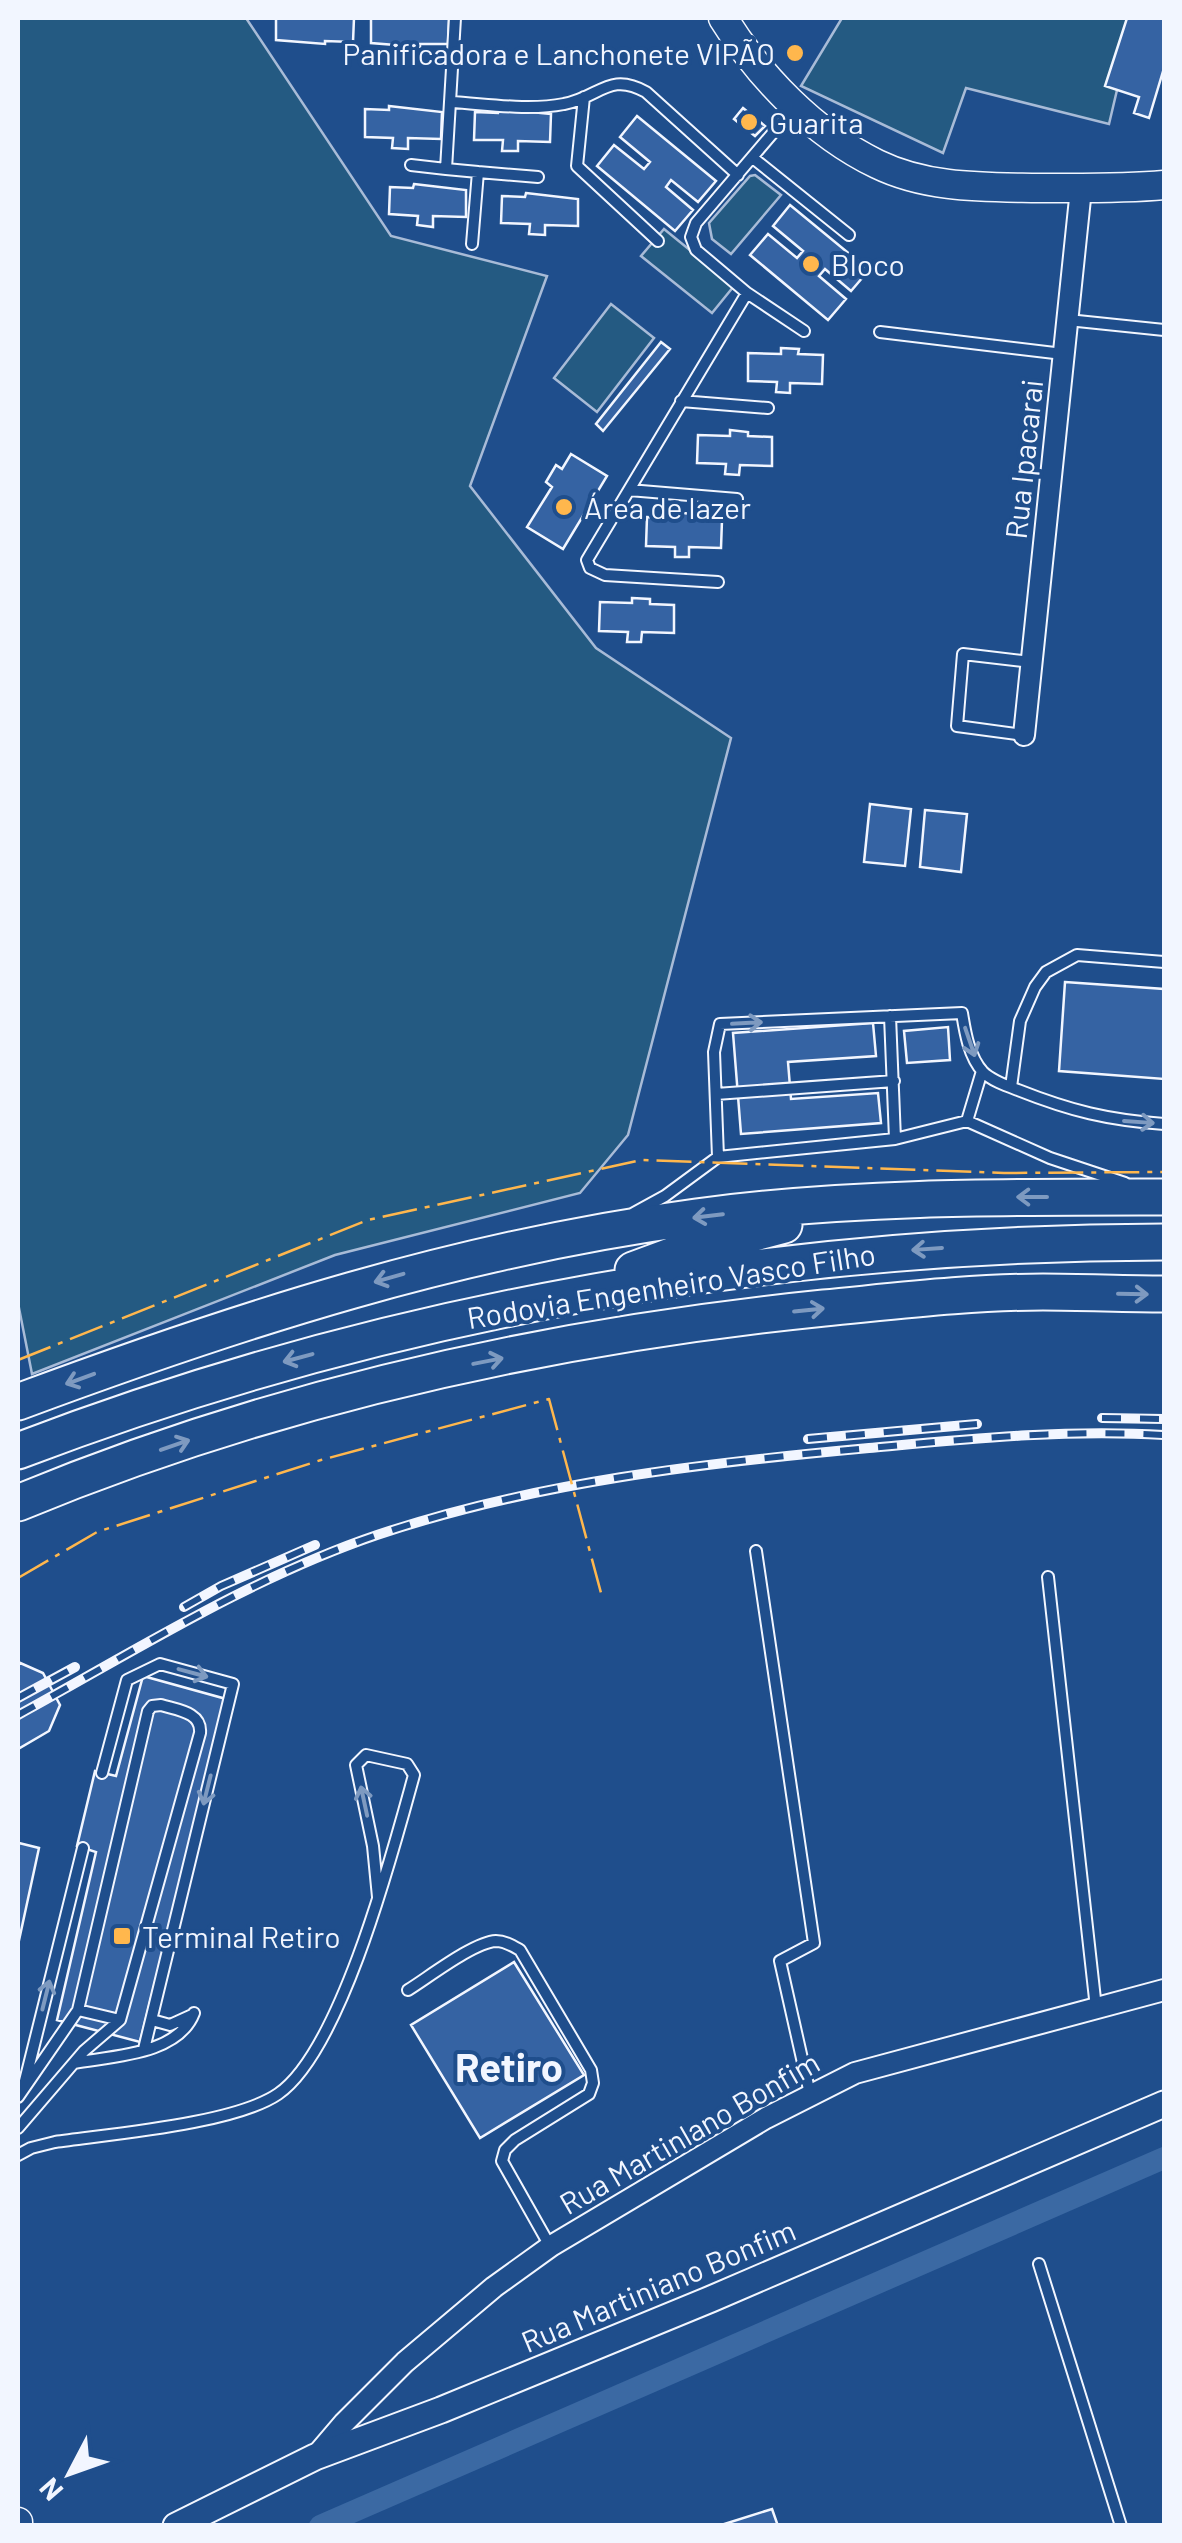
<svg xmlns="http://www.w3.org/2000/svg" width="1182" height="2543" font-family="Barlow,sans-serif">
	<rect width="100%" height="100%" fill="#1f4e8c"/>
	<!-- green -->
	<path fill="#245a82" stroke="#a8bbd7" stroke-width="2.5" d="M18,18H246L391,236L547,276L470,486L596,648L731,738L628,1135L580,1193L335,1255L32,1374L18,1303Z
		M842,18H1134L1109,124L966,88L943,153L801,86Z
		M755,175L781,195L731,254L712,239L709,223L750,176Z
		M664,229L734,286L712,313L641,256Z
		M611,304L654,338L597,412L554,378Z"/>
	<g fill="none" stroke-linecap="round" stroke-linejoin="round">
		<!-- canal -->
		<path stroke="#3b69a3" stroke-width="22" d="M320,2526L1164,2158"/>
	</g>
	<!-- building -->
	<path fill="#3563a3" stroke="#f2f6ff" stroke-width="2.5" d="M276,18H354L353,42L325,41V44L276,40Z
		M371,18H449L448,44H420V47L371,43Z
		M1127,18H1164V68L1149,118L1134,113L1139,97L1105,86Z
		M389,106L442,112L441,139L408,138V149L392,148L393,138L365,137V109L389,110Z
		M743,108L765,126L755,136L734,119Z
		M499,109L551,114L550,142L518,141V151H502L503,140H474L475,112L498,113Z
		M637,116L716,181L698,202L671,180L666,187L693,210L675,231L597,166L614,145L644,169L650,162L620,137Z
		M414,184L466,190V217L433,216V227L417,225L418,216L389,214L390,187L413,188Z
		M526,193L578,199V226L545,225V235L529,234L530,224L501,223L502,196L525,197Z
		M790,205L869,270L851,291L825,269L819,276L846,299L828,320L750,255L768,234L797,258L803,251L773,226Z
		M661,342L670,349L603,431L596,424Z
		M781,348L799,349L798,354L823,355L822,384L790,383V393L776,392L777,382L748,381V353L781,354Z
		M730,430L748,432V436L772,437V466L740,465L739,475L725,474L726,464L697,463L698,435L730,436Z
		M571,454L607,476L563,549L527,527L552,487L546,482L556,465L562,469Z
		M680,513L698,514L697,519L722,520L721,548L689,547V557H675V547L646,546L647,517L679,518Z
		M632,598L650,599V604L674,605V633L642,632L641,642H627L628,632L599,631L600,602L632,603Z
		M870,804L911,809L905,866L864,862Z
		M925,810L967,814L961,872L920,867Z
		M1065,982L1164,989V1079L1059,1071Z
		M873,1023L876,1056L788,1062L791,1099L878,1093L881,1123L741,1134L733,1033Z
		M948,1027L950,1060L907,1063L904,1031Z
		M18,1662L43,1673L60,1705L49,1731L18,1749Z
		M143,1676L226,1699L140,2042L57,2020L96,1852L77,1846L95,1771L116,1776Z
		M19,1843L39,1848L18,1945V1852Z
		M514,1962L584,2075L480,2138L411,2025Z
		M772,2509L778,2526H718Z"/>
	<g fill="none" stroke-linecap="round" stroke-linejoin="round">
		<!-- service casing -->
		<g stroke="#f2f6ff" stroke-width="14">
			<path id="service" d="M455,18L446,169L478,172L472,244
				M584,97L577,166L658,241
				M451,102C487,104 528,111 564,104C599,98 609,71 646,92L738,175
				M753,158L849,235
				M411,165L446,169
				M478,172L538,177
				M747,293L804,331
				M1068,320L1164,330
				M880,332L1063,354
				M681,401L768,408
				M629,490L737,499
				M718,582L605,575L590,568L587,560L747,293L696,250L691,237L696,223L795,107
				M1024,735L957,726L963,654L1031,662
				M890,1016L895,1139
				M1011,1087L1020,1021L1035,987L1046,972L1077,955L1164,962
				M716,1094L894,1081
				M967,1121L982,1071
				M718,1157L714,1052L720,1024L962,1013C965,1032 969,1057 983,1072C992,1081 1007,1086 1018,1090C1071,1111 1108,1120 1164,1124
				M634,1213L665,1196L718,1157L895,1139L967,1121L1050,1158L1125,1183
				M756,1551L814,1943L780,1961L810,2094
				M1048,1577L1096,2008
				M161,1705C177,1710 202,1712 200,1733L120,2020L78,2010L148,1711L152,1706Z
				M102,1773L127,1680L160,1664L233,1684L144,2049
				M408,1990C429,1977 474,1942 496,1941C505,1941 513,1946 520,1950L591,2070L593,2083L589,2094L515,2140L505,2150L502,2161L550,2246
				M152,2020L170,2025L192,2015
				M74,2063C112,2056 178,2055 194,2013
				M23,2089L83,1848
				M18,2097L78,2010
				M18,2128L84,2051L120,2020
				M18,2155L31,2148L55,2142C111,2134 234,2124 278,2094C341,2051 393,1851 414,1775L407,1764L366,1755L356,1765L373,1846L378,1897
				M1039,2264L1121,2526"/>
		</g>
		<!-- minor casing -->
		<g stroke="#f2f6ff" stroke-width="24">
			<path id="minor" d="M1024,735L1081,189
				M315,2457L344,2423L405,2362L494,2287L551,2246L766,2118L855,2073L1164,1990"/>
		</g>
		<!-- tertiary casing -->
		<g stroke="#f2f6ff" stroke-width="29">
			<path id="tertiary" d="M176,2526L315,2457L441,2410L711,2299L1164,2104"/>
		</g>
		<!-- secondary casing -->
		<g stroke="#f2f6ff" stroke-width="31">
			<path id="secondary" d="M723,18C759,76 813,133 877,164C926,188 981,187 1034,188C1078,188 1121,189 1164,185
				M18,2522V2526"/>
		</g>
		<!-- motorway casing -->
		<g stroke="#f2f6ff" stroke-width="39">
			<path id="motorway" d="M633,1270L679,1253L784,1225
				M18,1402C241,1319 459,1249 696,1217C851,1196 1008,1197 1164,1197
				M18,1451C384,1311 773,1243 1164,1242
				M18,1503C274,1397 549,1336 824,1308C897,1301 970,1292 1043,1292C1084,1292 1124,1294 1164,1294"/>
		</g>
		<!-- service -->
		<use href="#service" stroke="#1f4e8c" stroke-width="10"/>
		<!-- minor -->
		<use href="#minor" stroke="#1f4e8c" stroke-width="20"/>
		<!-- tertiary -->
		<use href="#tertiary" stroke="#1f4e8c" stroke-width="25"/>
		<!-- secondary -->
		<use href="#secondary" stroke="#1f4e8c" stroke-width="28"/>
		<!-- motorway -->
		<use href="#motorway" stroke="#1f4e8c" stroke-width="35"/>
		<!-- rail casing -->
		<g stroke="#f2f6ff" stroke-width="10">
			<path id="rail" d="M1102,1418L1164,1419
				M808,1439L977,1424
				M184,1607L221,1586L315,1545
				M18,1698L75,1667
				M18,1715C135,1651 250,1578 377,1535C535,1482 704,1463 869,1448C968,1439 1065,1429 1164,1435"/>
		</g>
		<!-- rail -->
		<use href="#rail" stroke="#1f4e8c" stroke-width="6" stroke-dasharray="19" stroke-linecap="butt"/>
		<!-- power -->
		<path stroke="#ffb74d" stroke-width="2.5" stroke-dasharray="35 8 5 8" stroke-linecap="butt" d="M18,1360L368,1220L641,1160L1004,1173L1164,1172
			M18,1578L97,1532L321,1460L549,1399L601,1593"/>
	</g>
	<!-- one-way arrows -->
	<defs><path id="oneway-shaft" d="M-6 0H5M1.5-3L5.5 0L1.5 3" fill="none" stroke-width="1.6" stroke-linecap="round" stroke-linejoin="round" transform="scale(2.5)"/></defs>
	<g stroke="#7e9ac0">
		<use href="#oneway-shaft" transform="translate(747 1023) rotate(-3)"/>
		<use href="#oneway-shaft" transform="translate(970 1042) rotate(71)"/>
		<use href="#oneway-shaft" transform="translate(1139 1122) rotate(4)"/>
		<use href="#oneway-shaft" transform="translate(1032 1197) rotate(180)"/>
		<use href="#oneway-shaft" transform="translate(708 1216) rotate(173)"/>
		<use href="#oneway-shaft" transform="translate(927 1249) rotate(176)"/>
		<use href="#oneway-shaft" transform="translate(389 1278) rotate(164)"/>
		<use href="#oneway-shaft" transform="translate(1133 1294) rotate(1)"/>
		<use href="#oneway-shaft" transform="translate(809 1310) rotate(-6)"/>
		<use href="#oneway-shaft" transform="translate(298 1358) rotate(165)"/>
		<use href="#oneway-shaft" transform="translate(488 1361) rotate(-11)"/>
		<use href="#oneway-shaft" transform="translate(80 1379) rotate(160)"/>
		<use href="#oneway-shaft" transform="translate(175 1445) rotate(-19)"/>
		<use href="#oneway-shaft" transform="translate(193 1673) rotate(15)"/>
		<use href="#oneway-shaft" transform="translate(207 1790) rotate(104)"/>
		<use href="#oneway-shaft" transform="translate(364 1801) rotate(-102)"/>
		<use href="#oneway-shaft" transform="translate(46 1995) rotate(-76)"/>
	</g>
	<!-- markers -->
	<g fill="#ffb74d" stroke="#1f4e8c" stroke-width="4">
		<circle cx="795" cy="53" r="10"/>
		<circle cx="749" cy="122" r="10"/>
		<circle cx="811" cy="264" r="10"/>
		<circle cx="564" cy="507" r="10"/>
		<rect x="112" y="1926" width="20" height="20" rx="5"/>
	</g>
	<g text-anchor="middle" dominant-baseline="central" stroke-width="8" stroke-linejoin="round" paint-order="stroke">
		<!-- poi labels -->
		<g font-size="30" fill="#f2f6ff" stroke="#1f4e8c" text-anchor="start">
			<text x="775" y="53" text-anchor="end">Panificadora e Lanchonete VIPÃO</text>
			<text x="769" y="122">Guarita</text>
			<text x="831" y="264">Bloco</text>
			<text x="584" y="507">Área de lazer</text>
			<text x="142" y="1936">Terminal Retiro</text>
		</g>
		<!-- street labels -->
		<g font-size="30" fill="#f2f6ff" stroke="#1f4e8c">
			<text transform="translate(1023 459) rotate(-84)">Rua Ipacarai</text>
			<text transform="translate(671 1285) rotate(-9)">Rodovia Engenheiro Vasco Filho</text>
			<text transform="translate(689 2132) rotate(-30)">Rua Martinlano Bonfim</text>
			<text transform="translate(658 2285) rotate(-23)">Rua Martiniano Bonfim</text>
		</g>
		<!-- district labels -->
		<g font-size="40" font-weight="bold" fill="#f2f6ff" stroke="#1f4e8c">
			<text x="509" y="2066">Retiro</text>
		</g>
	</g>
	<!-- border -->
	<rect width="1182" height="2543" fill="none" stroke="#f2f6ff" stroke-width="40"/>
	<!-- north arrow -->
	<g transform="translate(70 2473) rotate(229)" stroke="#1f4e8c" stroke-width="8" paint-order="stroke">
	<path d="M0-8L18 38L0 25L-18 38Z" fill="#f2f6ff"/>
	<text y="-15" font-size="28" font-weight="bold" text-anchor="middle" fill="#f2f6ff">N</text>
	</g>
</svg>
